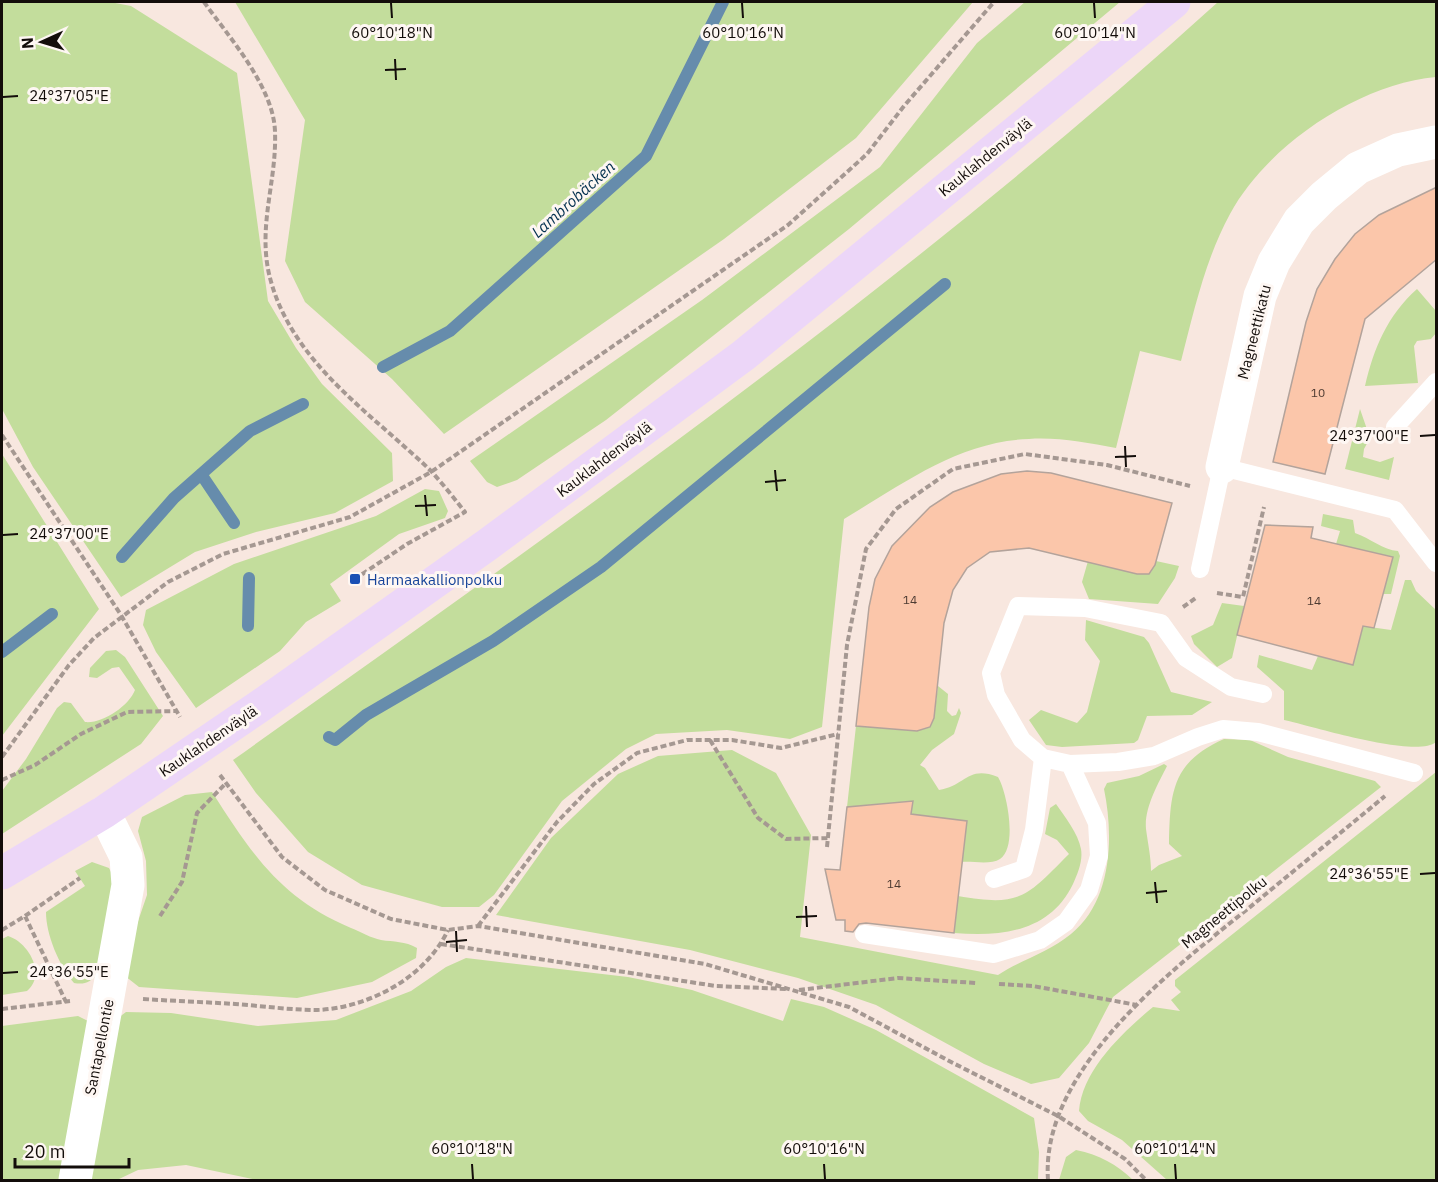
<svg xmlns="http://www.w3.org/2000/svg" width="1438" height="1182" font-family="'IBM Plex Sans',sans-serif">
	<rect width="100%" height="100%" fill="#f8e7df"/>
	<!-- green -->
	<path fill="#c3dd9c" d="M2,2H110L131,6L237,73L268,301L296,348L322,384L392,453L393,481L335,513L256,532L195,552L121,597L33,467L2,409Z
		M235,2H973L856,138L724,239L444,434L392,379L305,302L285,261L305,120Z
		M1025,2H1120L849,229L606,420L517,480L497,487L487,482L470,461L702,300L880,167L977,43Z
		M1218,2H1436V77C1359,84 1267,145 1230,214C1205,260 1194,311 1181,361L1140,351L1116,448C1087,443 1058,437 1029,439C959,441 901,485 844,519L822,727L790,739L727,730L656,734L626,749L562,801L494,895L479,907H442L362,885L308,852L256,793L233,760C571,520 911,281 1218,2Z
		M1417,289L1436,311V333L1431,339L1417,341L1414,346L1418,383L1365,386C1374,348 1387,316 1417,289Z
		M1360,409L1370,438L1364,449L1363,457L1380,462L1394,457L1389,480L1345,469Z
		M2,454L99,609L2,736Z
		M425,489L439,491L448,511L445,518L399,534L330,584L341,601L306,622L280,651L196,708L156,652L143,625L146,610L234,564L376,516Z
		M1323,514L1353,520L1355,533C1370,538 1383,550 1398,551L1400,556L1391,594H1383L1393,557L1336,544L1340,531L1321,526Z
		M1088,561L1144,574L1151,572L1156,561L1179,566L1175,578L1158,604L1089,599L1082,582Z
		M1405,580H1411L1416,591L1436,610V742C1416,759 1312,726 1284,720V691L1257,667L1259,655L1312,670L1318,656L1353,665L1363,626L1391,630Z
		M1222,603L1244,606L1232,658L1217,667L1194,644L1191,636L1213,625Z
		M1086,620L1144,637L1149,643L1171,692L1212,702L1192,715L1147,716L1138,740L1134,743L1062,747L1046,745L1029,720L1041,710L1077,723L1087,712L1100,661L1085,640Z
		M116,650L125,657L163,716L141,744L2,834V791L26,759L57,708L64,702L71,703L85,722C102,724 129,706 135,690L119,667L112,668L97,678L89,677L90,668L106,651Z
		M938,686L948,694L947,711L952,716L956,715L959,708L961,713L954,734L932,750L920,765L925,768L939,790C966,786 967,765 998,777C1007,792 1018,847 1000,859C991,865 973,861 962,862L966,821L911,814L912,801L847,807L856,726L917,731L930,727L934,718Z
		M1224,739L1250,740L1288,757L1375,781L1381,787L1113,997L1089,1043L1059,1078L1031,1084L984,1064L876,1005L798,978L690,950L496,915L551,838L618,774L658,756L732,750L776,773L811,835L800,937L998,975C1021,960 1049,952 1071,934C1112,901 1114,837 1104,789L1107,783L1139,776L1164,764L1167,766C1158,784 1144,808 1146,829C1148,844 1151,857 1151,871L1159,865L1182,856L1169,844C1170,792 1172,762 1224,739Z
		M1436,772V1180H1167L1122,1140L1088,1121L1079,1111C1082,1070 1123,1032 1153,1007L1180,1011L1171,1000L1181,992L1175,986V980Z
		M212,792C252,854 280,898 351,928C361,932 371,938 381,940C394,942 405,941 417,948L416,958L372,982L297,998L139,987L125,976L134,933L147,895L146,861L138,831L142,817L185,795Z
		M1056,804C1065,817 1078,833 1081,849C1083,861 1078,873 1073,884C1050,932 1001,937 954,933L958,896C1021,907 1026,897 1069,854L1057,840L1045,834L1050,808Z
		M92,862L109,868L115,880L98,974C90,982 85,985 74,983C59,965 46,935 46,912L85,886L75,871Z
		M8,936C28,942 47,974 27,991L2,995V939Z
		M466,958L628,977L692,990L783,1021L791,999L824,1007L876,1030L1034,1118L1039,1152L1038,1180H257L186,1165L138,1170L117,1180H87L114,1021L126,1012L171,1013L258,1026L336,1020L411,991L446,967Z
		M78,1016L88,1021L68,1180H2V1026Z
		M1076,1150C1100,1155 1116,1164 1133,1180H1059L1066,1157Z"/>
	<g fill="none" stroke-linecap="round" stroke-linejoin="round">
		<!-- stream -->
		<path stroke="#668cac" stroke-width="12" d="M383,367L450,331L646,156L723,2
			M201,474L234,523
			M122,557L174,498L250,431L303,404
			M248,626L249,578
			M2,652L52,614
			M329,737L335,740L366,715L493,641L601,567L945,284"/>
	</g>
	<!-- building -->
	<path fill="#fbc6aa" stroke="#b3a39b" stroke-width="1.5" d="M1437,187V259L1365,319L1325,474L1273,462L1306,322L1317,289L1335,259L1355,234L1379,215Z
		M1027,471L1051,473L1172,503L1155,565L1149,574H1137L1029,548L990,552L967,568L953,590L944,623L934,718L930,727L917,731L856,726L869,607L875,579L892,546L930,507L953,492L1001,474Z
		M1265,525L1313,527L1311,538L1393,557L1374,628L1363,626L1353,665L1237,635Z
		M913,801L911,814L967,821L954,933L866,923L859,924L853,932L845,931V920H836L825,869L840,870L847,807Z"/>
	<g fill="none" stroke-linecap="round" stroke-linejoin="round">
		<!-- path -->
		<path stroke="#a59892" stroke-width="4" stroke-dasharray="6 3" stroke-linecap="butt" d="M204,2C228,36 274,87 275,132C277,184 255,231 272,285C296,365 373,415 430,470C442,483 454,498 465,512L407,544L355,579
			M2,435L121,615L180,717
			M1217,593L1243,597L1264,507
			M1183,607L1197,597
			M710,740L758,818L786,839L828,838
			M2,757L69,665L94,638L168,582L223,554L350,517L431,472L788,225L867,154L904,106L994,2
			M220,775L282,857L325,890L391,919L448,930L478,926L705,964L849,1007L953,1063L1058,1116L1125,1159L1146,1180
			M2,780L35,765L81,734L127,712L177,711
			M827,847L847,645L866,549L896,509L953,469L1025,454L1107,465L1190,486
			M25,916L80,878
			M160,916L182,882L197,813L226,783
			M478,926L557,822L594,784L637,753L687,740H732L781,748L838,734
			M2,930L25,916L66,1002
			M441,944L716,986L788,989
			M999,984L1033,986L1137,1005
			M799,990L898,978L976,983
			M143,999C174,1001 205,1002 235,1004C263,1006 290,1010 317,1010C369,1008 426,977 448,930
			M2,1009L70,1001
			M1048,1180C1040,1068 1177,966 1255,903C1298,867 1342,832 1385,796"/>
		<!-- service -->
		<path stroke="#fff" stroke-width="18" d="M1395,427L1436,382
			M1200,569L1222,467L1395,510L1436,563
			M1263,694L1231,687L1186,658L1161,623L1085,608L1018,606L991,673L996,695L1022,740L1043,758L1070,764L1118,762L1154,756L1198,737L1223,729L1258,732L1414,773
			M994,879L1024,869L1034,830L1043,758
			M864,934L994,954L1040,940L1066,922L1089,890L1099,856L1097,823L1070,764"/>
		<!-- minor -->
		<path stroke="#fff" stroke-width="33" d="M1222,467L1260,296L1274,262L1299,221L1324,196L1358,168L1398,150L1436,142
			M75,1180L128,885L126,857L104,812"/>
		<!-- primary -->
		<path stroke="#ecd6f8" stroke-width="33" d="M2,873L104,812L257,708L487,545L744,355L1174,2"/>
	</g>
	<!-- ticks -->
	<path fill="none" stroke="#130d0a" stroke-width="2" d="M391,3L392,18M742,3L743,18M1094,3L1095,18M395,59L396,80M385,70L406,69M3,97L18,96M1420,436L1435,435M1125,446L1126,467M1115,457L1136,456M775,470L777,491M765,482L786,480M425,495L427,516M415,506L436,505M3,535L18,534M1420,874L1435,873M1155,882L1157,903M1146,893L1167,891M806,906L807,927M796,917L817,916M456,931L457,952M446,942L467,940M3,973L18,972M472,1164L473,1179M824,1164L825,1179M1175,1164L1176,1179"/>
	<!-- markers -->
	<rect fill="#1a4fb4" stroke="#fef7f3" stroke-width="2" x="349" y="573" width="12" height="12" rx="3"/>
	<g text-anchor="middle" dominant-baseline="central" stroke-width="6" stroke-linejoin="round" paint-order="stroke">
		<!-- number labels -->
		<g font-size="12" fill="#4d3b32">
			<text x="1318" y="392">10</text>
			<text x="910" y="599">14</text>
			<text x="1314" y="600">14</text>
			<text x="894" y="883">14</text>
		</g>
		<!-- street labels -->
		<g font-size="15" fill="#130d0a" stroke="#fef7f3">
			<text transform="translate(985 157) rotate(-39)">Kauklahdenväylä</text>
			<text transform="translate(1254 332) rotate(-76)">Magneettikatu</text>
			<text transform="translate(604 459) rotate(-37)">Kauklahdenväylä</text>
			<text transform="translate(208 741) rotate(-34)">Kauklahdenväylä</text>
			<text transform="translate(1224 912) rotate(-39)">Magneettipolku</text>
			<text transform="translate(99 1047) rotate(-79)">Santapellontie</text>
		</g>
		<!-- transit labels -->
		<g font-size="15" fill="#164399" stroke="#fef7f3" text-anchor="start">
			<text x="367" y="579">Harmaakallionpolku</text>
		</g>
		<!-- water labels -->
		<g font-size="16" font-style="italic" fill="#022f4e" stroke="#fef7f3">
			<text transform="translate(573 199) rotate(-42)">Lambrobäcken</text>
		</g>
	</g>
	<g font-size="15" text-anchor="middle" fill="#130d0a" stroke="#fef7f3" stroke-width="6" stroke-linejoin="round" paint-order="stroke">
		<text x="392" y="38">60°10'18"N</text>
		<text x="743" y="38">60°10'16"N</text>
		<text x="1095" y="38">60°10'14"N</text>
		<text x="69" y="101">24°37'05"E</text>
		<text x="1369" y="441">24°37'00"E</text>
		<text x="69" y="539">24°37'00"E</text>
		<text x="1369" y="879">24°36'55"E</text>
		<text x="69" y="977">24°36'55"E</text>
		<text x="472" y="1154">60°10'18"N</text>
		<text x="824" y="1154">60°10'16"N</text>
		<text x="1175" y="1154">60°10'14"N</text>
	</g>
	<!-- border -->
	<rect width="1438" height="1182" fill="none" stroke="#130d0a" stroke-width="6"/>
	<!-- north arrow -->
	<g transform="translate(42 42) rotate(266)" stroke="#fef7f3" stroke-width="4.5" paint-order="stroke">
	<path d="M0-4.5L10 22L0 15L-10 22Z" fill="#130d0a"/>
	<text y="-9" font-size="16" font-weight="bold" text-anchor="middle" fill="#130d0a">N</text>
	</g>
	<!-- scale -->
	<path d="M15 1158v9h114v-9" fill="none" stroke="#130d0a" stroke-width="3"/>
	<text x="24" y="1158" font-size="18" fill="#130d0a" stroke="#fef7f3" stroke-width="4.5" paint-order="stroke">20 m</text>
</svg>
